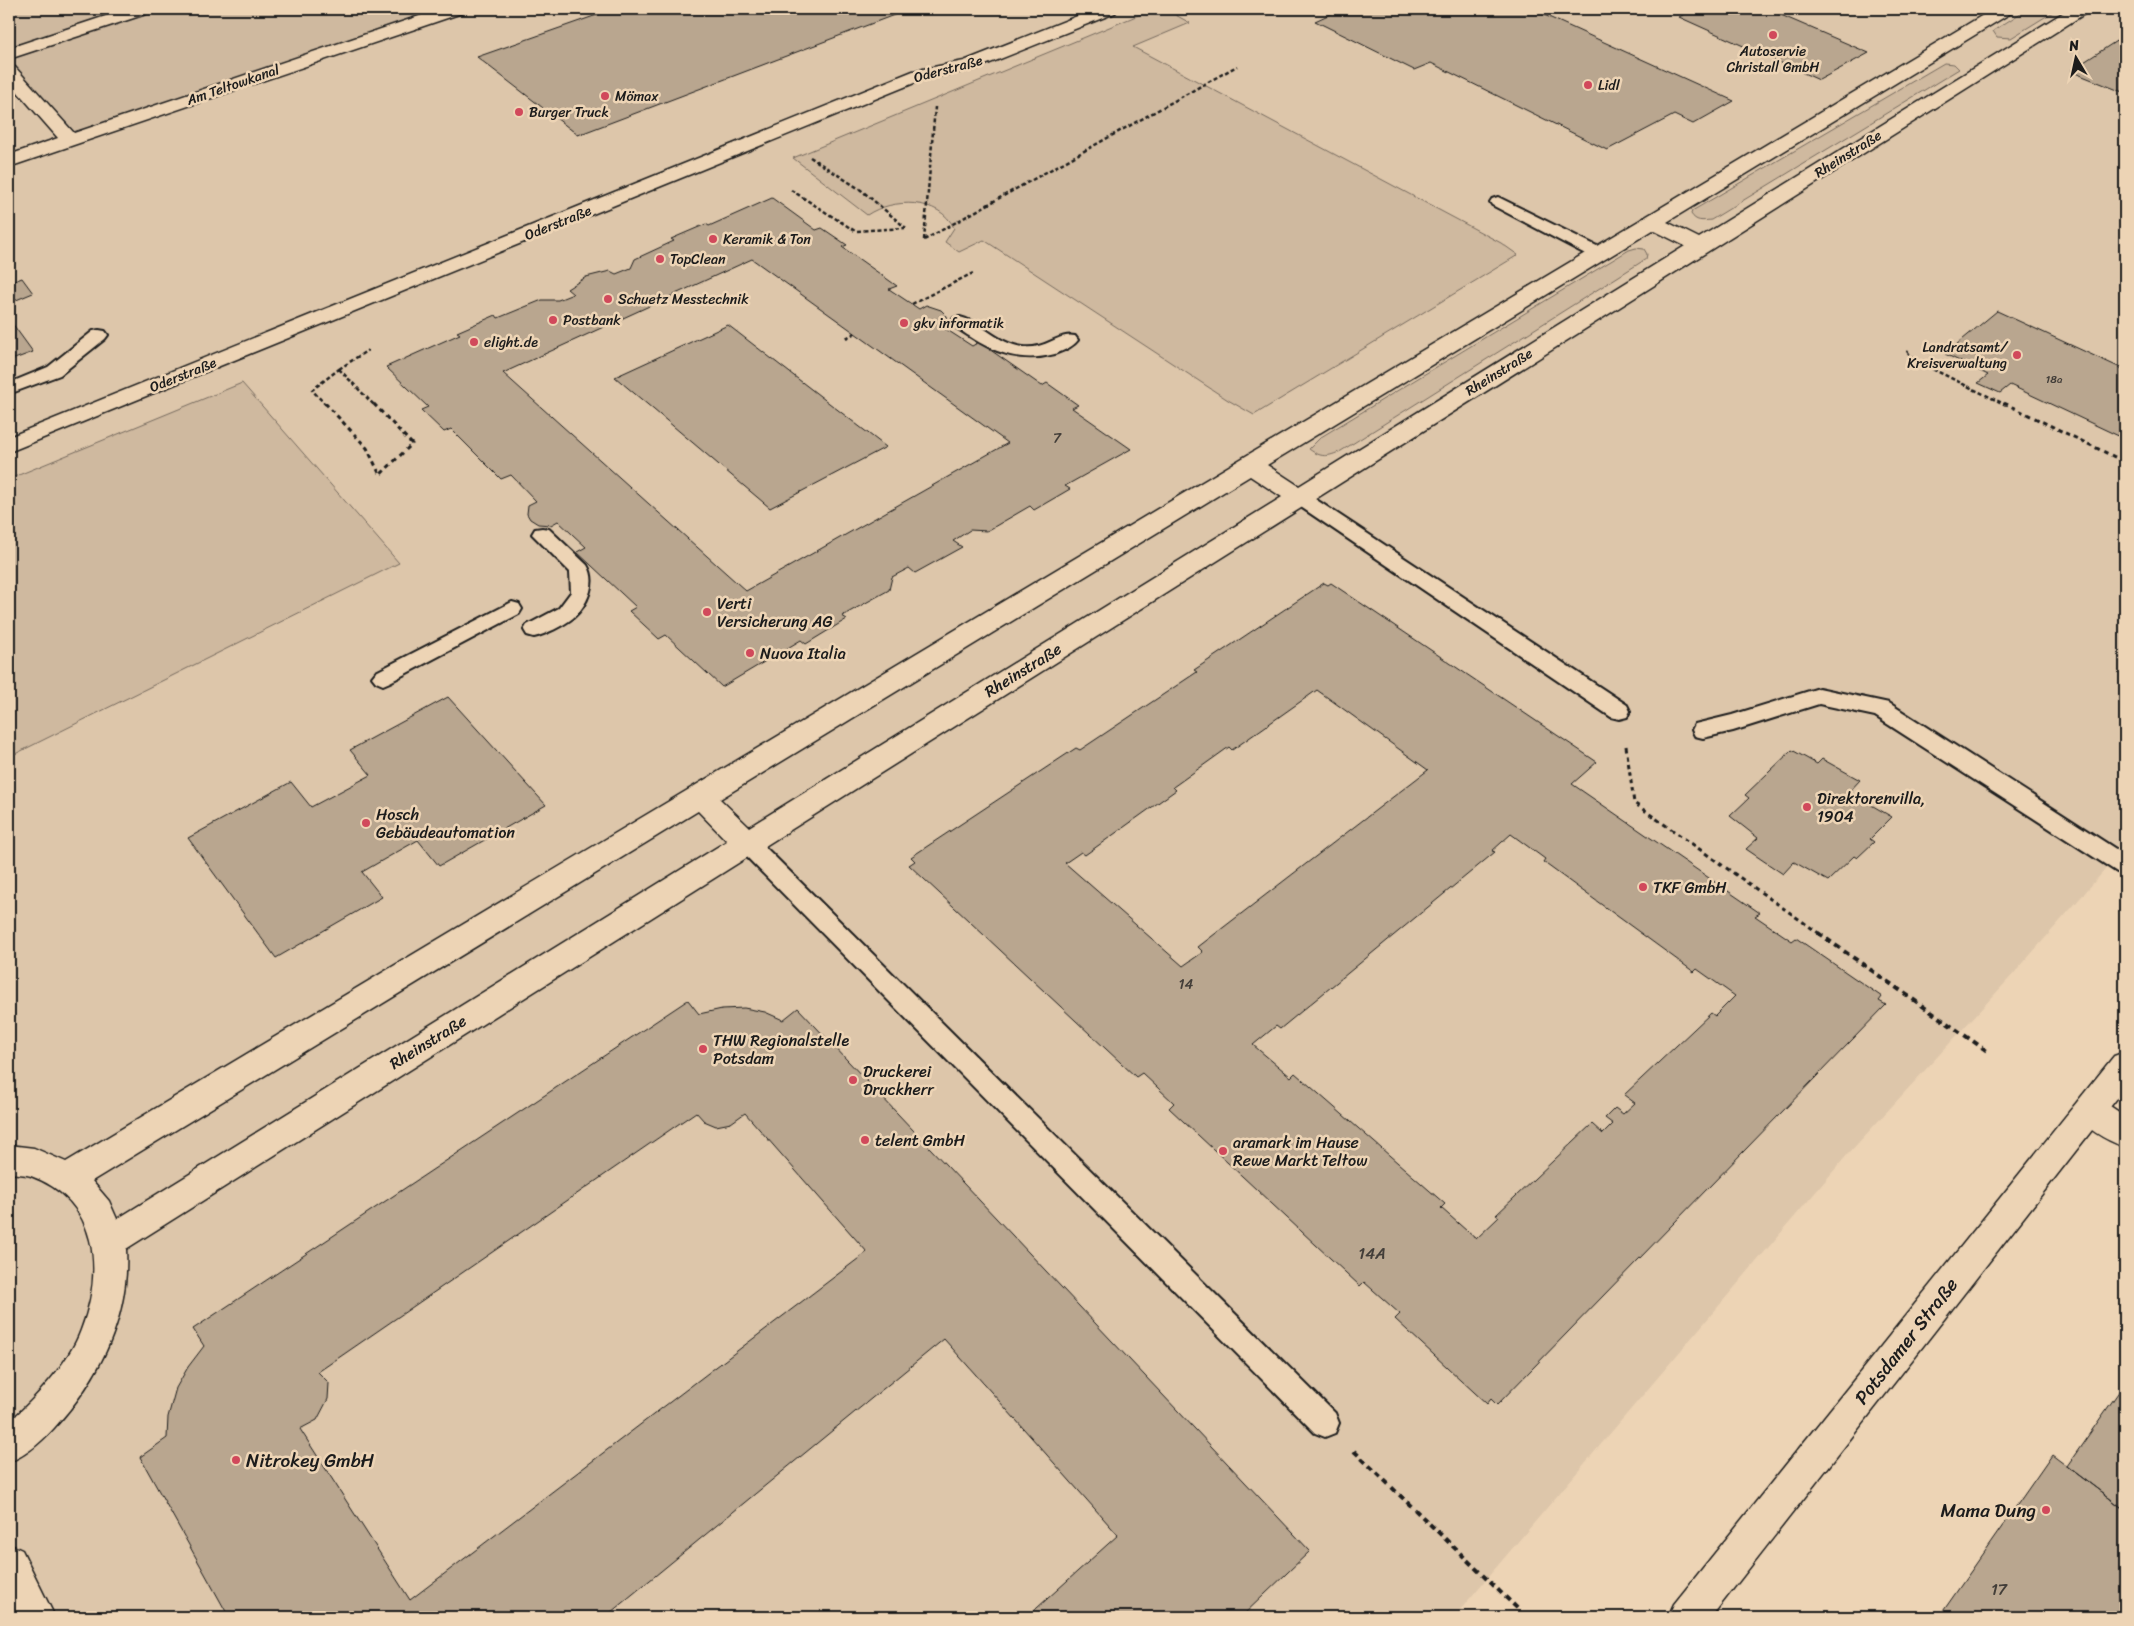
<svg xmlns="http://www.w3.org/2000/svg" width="2134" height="1626" font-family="Sriracha,sans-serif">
	<rect width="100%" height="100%" fill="#edd4b5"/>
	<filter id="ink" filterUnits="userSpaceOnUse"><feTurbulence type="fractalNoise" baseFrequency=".02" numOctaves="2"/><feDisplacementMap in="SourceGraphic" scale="10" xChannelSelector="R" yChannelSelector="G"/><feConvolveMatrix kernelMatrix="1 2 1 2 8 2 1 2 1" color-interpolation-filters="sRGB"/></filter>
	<g filter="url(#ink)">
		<!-- built -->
		<path fill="#ddc6aa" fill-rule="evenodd" d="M456,9H2125V847L2017,970L1848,1154L1454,1617H9V71L71,140ZM950,69V70L467,261L732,151Z"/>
		<!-- green -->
		<path fill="#cfb99f" stroke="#766a5e" d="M9,9H456L70,140L9,71Z
			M1153,9H1165L1190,23L1133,47L1501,243L1518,255L1254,415L1228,400L984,240L959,252L945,242L954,228C940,197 892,198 867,215L793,158Z
			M2027,9H2058L2011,38L1997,37L1993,31Z
			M1944,63L1954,64L1959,69L1711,220C1702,221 1696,222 1691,214L1692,211Z
			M1636,248L1644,249L1647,254L1646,259L1341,451C1328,457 1321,458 1309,449L1321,437L1629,250Z
			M242,383L399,563L9,757V479Z"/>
		<!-- building -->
		<path fill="#b9a68f" stroke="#1c1c1c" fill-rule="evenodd" d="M614,9H910L578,135L477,57Z
			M1341,9H1531L1734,101L1693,124L1674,115L1607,150L1431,63L1414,70L1315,21Z
			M1694,9H1767L1869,53L1819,80L1679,17Z
			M2124,36H2125V93L2070,71Z
			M772,198L816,230L822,228L847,245L842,247L897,286L889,289L919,309L926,305L941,310L947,316L948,322L941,326L972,346L979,342L1042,386L1047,383L1078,405L1072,408L1131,449L1065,486L1070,489L1034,510L1030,506L987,531L970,530L953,541L962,547L915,573L909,568L892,577L889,590L842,616L847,619L806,644L801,640L722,687L666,635L659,639L629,611L636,607L577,552L586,547L558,521L551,525L538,524L530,519L527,514L528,505L536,501L511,475L501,479L451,429L444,432L421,410L428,407L386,367L460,334L457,332L496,315L498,318L542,300H558L573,294L567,289L586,277L610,271L616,274L631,268L635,259L674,241L671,239L706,224L709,226ZM752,259L1008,443L746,591L503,373Z
			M22,278L33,293L9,303V283Z
			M1997,311L2125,370V439L2010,385L2000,393L1978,383L1988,375L1945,354Z
			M9,319L33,352L9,361Z
			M728,325L886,447L770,508L615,377Z
			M1324,583L1328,585L1331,583L1597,762L1572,784L1760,913L1755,916L1792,941L1796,938L1882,997L1879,1001L1886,1005L1497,1405L1491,1399L1487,1404L1395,1319L1400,1314L1364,1282L1360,1286L1169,1108L1174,1103L1142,1073L1136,1077L909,865L915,861L911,857L1076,748L1080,750L1197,672L1194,670ZM1317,690L1428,770L1198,947L1203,952L1183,966L1065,863L1081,852L1085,855L1176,790L1173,787L1229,747L1232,750ZM1511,834L1545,859L1543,862L1694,972L1697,969L1735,996L1715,1016L1711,1013L1624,1095L1635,1103L1623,1114L1615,1108L1605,1118L1613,1124L1603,1134L1592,1124L1496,1215L1499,1217L1476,1239L1441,1208L1445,1204L1295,1073L1291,1077L1253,1045L1276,1026L1280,1029L1495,852L1492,851Z
			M448,697L546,805L439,866L418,840L362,872L382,897L276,958L188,838L291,782L311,807L371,775L350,750Z
			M1792,750L1817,764L1822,759L1860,780L1849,792L1892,817L1870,839L1874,842L1857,858L1854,856L1828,881L1794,862L1783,874L1746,849L1758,838L1730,816L1749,798L1745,795Z
			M688,1000L699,1014L722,1009L744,1008L765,1012L783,1020L798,1008L1310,1551L1241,1617H1027L1118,1535L944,1339L605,1617H229L140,1457L167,1438L168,1417L176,1388L188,1367L204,1346L193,1329ZM696,1112L704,1121L716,1126L731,1123L745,1113L867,1252L410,1600L300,1429L317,1420L328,1399L329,1383L318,1372Z
			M2125,1383V1510L2067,1466Z
			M2052,1455L2125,1510V1617H1939Z"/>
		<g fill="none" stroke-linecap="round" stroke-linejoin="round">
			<!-- lane casing -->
			<g stroke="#1c1c1c" stroke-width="4">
				<path id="lane" d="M1498,197L1605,250L1607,254L1605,258H1593L1492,205L1490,202L1492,199Z
					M960,317C982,322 998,344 1023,347C1045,350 1059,332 1075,336L1078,340C1073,347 1063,351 1055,354C1014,365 986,348 954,326L951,322L954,318Z
					M99,330L105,331L108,335L105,339L60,375L9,394V383L48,367L93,331Z
					M1299,491L1306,493L1627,705L1630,711L1627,717L1619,719L1611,717L1292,501L1289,497L1292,493Z
					M542,528L549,529L587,565C598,582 587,606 573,618C563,626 546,634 534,637L527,635L524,630L527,625L559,608L571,592L570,572L532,534L535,529Z
					M512,602L519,604L522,609L519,614L390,682L383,685L376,682L372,677L376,672Z
					M1819,688L1889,703L2125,855V875L2117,872L1875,716L1819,704L1733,731L1703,738L1695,736L1692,730L1695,724L1732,715Z
					M747,834L755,837L1335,1413L1339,1423L1335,1433L1325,1437L1315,1433L739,849L736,843L739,837Z"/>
			</g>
			<!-- street casing -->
			<g stroke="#1c1c1c" stroke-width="3">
				<path id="street" d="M127,9H152L149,13L9,59V48Z
					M440,9H465L462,13L9,167V155L58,138L9,82V66L15,67L74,133Z
					M1993,9H2014L2011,13L1667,222L1699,238L2069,9H2089L2086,13L126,1249C130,1317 99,1379 54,1428C41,1442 27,1455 9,1462V1422C35,1399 69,1363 81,1330C104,1271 99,1201 31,1176C24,1174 16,1174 9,1173V1145L34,1148L66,1162ZM1653,230L1685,246L1299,486L1267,465ZM1250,476L1282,497L749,827L720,799ZM698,811L727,841L117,1219L109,1201L92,1181Z
					M2090,1096L2101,1100L2125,1116V1147C2107,1141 2082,1127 2074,1110L2079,1100Z
					M9,1544L22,1550L55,1617H16L9,1602Z"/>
			</g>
			<!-- secondary casing -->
			<g stroke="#1c1c1c" stroke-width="3">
				<path id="secondary" d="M1095,9H1118L1115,13L975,69L924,79L9,452V437L913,71L964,61Z
					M2125,1052V1088L1711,1617H1668L1674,1604L2114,1056Z"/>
			</g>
			<!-- path-far2 -->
			<path stroke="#1c1c1c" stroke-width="2.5" stroke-dasharray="4 2.5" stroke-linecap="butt" d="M810,157L861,190L906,228
				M791,190L855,231L905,228
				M924,240L1237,66
				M924,240L935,107
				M912,304L973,273
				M846,338L855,333
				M1907,351L1914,360L2006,405
				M339,369L374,405
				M339,369L368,350
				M326,405L312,390L339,369"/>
			<!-- path-far1 -->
			<path stroke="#1c1c1c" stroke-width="3" stroke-dasharray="4.5 4" stroke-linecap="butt" d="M325,403L367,448L380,475L412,444L373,403
				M2004,403L2125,462
				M1626,746L1634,803L1820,934"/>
			<!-- path -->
			<path stroke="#1c1c1c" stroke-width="4" stroke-dasharray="6 4.5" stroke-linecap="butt" d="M1818,933L1990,1053
				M1354,1451L1519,1610"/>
			<!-- lane -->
			<use href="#lane" fill="#edd4b5" fill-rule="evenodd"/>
			<!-- street -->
			<use href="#street" fill="#edd4b5" fill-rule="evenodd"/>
			<!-- secondary -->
			<use href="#secondary" fill="#edd4b5" fill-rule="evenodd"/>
		</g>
	</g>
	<!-- markers -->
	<g fill="#d1495b" stroke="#edd4b5" stroke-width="2">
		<circle cx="1773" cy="35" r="5"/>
		<circle cx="1588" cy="85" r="5"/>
		<circle cx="605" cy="96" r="5"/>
		<circle cx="519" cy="112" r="5"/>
		<circle cx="713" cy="239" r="5"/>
		<circle cx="660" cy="259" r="5"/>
		<circle cx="608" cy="299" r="5"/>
		<circle cx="553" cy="320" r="5"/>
		<circle cx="904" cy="323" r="5"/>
		<circle cx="474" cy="342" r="5"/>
		<circle cx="2017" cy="355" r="5"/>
		<circle cx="707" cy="612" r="5"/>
		<circle cx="750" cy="653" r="5"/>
		<circle cx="1807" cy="807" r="5"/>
		<circle cx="366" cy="823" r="5"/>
		<circle cx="1643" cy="887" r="5"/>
		<circle cx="703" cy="1049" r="5"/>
		<circle cx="853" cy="1080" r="5"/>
		<circle cx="865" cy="1140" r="5"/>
		<circle cx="1223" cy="1151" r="5"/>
		<circle cx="236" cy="1460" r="5"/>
		<circle cx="2046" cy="1510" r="5"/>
	</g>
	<g text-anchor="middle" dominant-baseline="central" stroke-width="5" stroke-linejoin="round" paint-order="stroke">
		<!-- far-number labels -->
		<g font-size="11" fill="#433e39">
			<text x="2054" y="379">18a</text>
		</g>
		<!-- far-poi labels -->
		<g font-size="14" fill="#1c1c1c" stroke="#edd4b5" text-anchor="start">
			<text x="1773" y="51" text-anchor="middle">Autoservie<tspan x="1773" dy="16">Christall GmbH</tspan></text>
			<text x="1598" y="85">Lidl</text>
			<text x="615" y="96">Mömax</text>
			<text x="529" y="112">Burger Truck</text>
			<text x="723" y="239">Keramik &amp; Ton</text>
			<text x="670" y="259">TopClean</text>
			<text x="618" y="299">Schuetz Messtechnik</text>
			<text x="563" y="320">Postbank</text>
			<text x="914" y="323">gkv informatik</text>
			<text x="484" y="342">elight.de</text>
			<text x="2007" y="347" text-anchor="end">Landratsamt/<tspan x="2007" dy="16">Kreisverwaltung</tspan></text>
		</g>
		<!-- far-street labels -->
		<g font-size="14" fill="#1c1c1c" stroke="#edd4b5">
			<text transform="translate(948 69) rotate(-15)">Oderstraße</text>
			<text transform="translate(233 85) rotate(-19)">Am Teltowkanal</text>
			<text transform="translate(1848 154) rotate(-32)">Rheinstraße</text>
			<text transform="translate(558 223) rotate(-22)">Oderstraße</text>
			<text transform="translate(1499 372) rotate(-32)">Rheinstraße</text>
			<text transform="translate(183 375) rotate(-22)">Oderstraße</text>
		</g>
		<!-- number labels -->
		<g font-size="14" fill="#433e39">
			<text x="1057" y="438">7</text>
			<text x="1186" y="984">14</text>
		</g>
		<!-- poi labels -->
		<g font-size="16" fill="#1c1c1c" stroke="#edd4b5" text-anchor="start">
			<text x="717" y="603">Verti<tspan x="717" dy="18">Versicherung AG</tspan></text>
			<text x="760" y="653">Nuova Italia</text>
			<text x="1817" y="798">Direktorenvilla,<tspan x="1817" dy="18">1904</tspan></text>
			<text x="376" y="814">Hosch<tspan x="376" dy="18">Gebäudeautomation</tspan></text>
			<text x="1653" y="887">TKF GmbH</text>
			<text x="713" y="1040">THW Regionalstelle<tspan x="713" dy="18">Potsdam</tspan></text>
			<text x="863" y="1071">Druckerei<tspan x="863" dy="18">Druckherr</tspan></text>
			<text x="875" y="1140">telent GmbH</text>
			<text x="1233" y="1142">aramark im Hause<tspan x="1233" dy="18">Rewe Markt Teltow</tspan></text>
		</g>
		<!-- street labels -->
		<g font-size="16" fill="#1c1c1c" stroke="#edd4b5">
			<text transform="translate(1023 670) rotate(-32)">Rheinstraße</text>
			<text transform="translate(428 1042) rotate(-32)">Rheinstraße</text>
		</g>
		<!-- near-number labels -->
		<g font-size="16" fill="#433e39">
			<text x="1372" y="1253">14A</text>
			<text x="1999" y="1589">17</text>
		</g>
		<!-- near-street labels -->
		<g font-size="19" fill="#1c1c1c" stroke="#edd4b5">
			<text transform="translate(1906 1341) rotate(-52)">Potsdamer Straße</text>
		</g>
		<!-- near-poi labels -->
		<g font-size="19" fill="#1c1c1c" stroke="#edd4b5" text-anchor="start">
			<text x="246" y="1460">Nitrokey GmbH</text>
			<text x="2036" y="1510" text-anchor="end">Mama Dung</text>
		</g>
	</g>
	<!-- margin -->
	<rect width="2134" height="1626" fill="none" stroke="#edd4b5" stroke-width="30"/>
	<rect x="15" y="15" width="2104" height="1596" fill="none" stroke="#1c1c1c" stroke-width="2" filter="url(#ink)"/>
	<!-- north arrow -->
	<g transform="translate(2076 58) rotate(351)" stroke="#edd4b5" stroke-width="4" paint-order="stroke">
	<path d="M0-4L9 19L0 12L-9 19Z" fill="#1c1c1c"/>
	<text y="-8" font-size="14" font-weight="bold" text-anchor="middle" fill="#1c1c1c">N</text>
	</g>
</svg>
